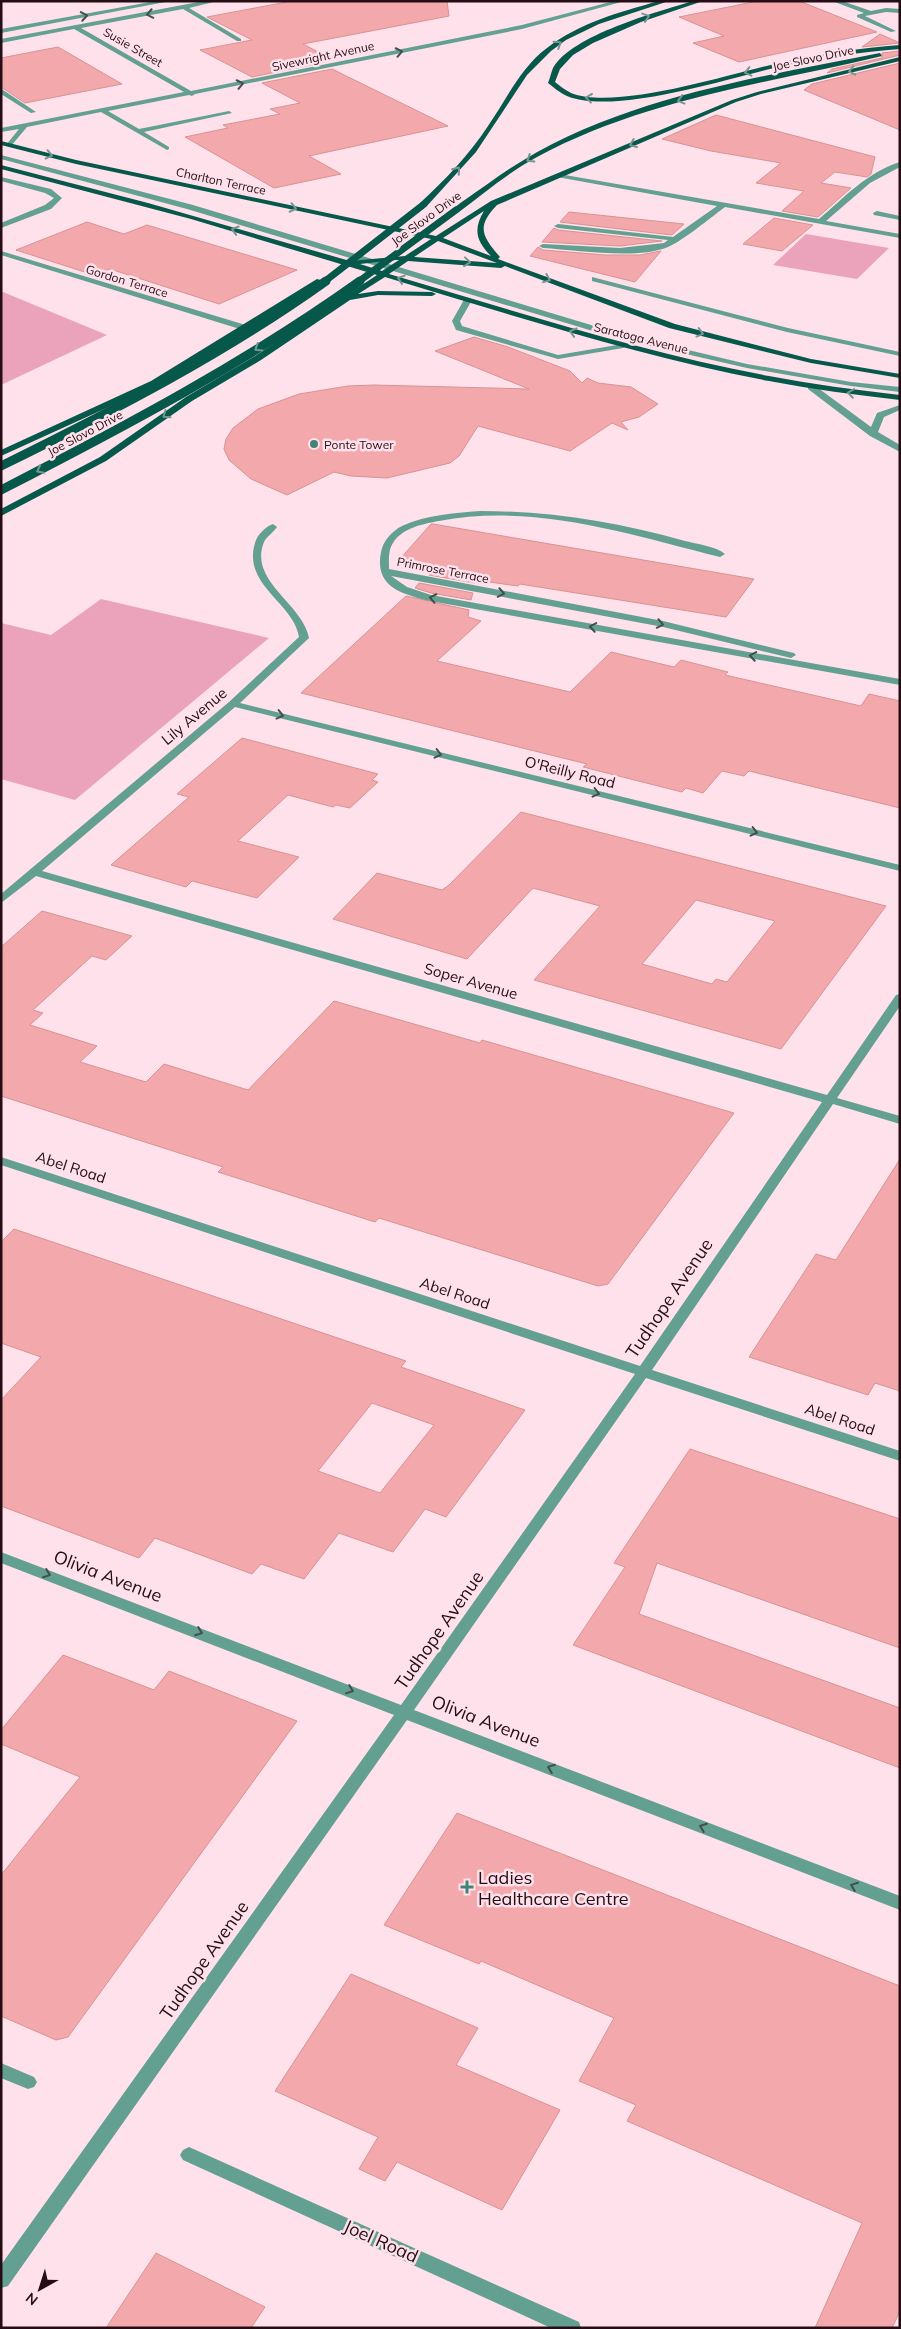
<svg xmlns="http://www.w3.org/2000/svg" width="901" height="2329" font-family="Mulish,sans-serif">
	<rect width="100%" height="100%" fill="#fee1ea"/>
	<!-- green -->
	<path fill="#eba3bc" d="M806,234L889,248L857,279L773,265Z
		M1,292H3L107,335L1,385Z
		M101,599L269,638L75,800L1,779V623L51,635Z"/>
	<!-- building -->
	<path fill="#f3a9ab" stroke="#d89294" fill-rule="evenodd" d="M292,1H447L449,16L303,44L324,55L310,58L321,63L252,77L200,50L252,40L207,17Z
		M758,1H799L877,32L739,62L693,43L724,36L679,17Z
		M880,34L900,43L862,47Z
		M58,47L122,84L25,103L1,87V58Z
		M900,51V55L827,73L832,69L882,58V53Z
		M900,63V130L804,90L812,84Z
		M332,69L448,126L309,156L341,174L274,188L185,137L228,128L223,125L280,114L270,109L300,103L262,83Z
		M716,115L875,157L871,174L867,177L835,172L821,183L851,188L818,217L782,211L804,191L756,183L781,163L711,151L662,139Z
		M569,212L684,224L672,235L560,222Z
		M774,218L813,225L782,251L743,244Z
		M87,222L124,234L147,225L297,270L219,304L110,269L94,275L16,250Z
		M554,228L558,230L662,241L620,246L542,242Z
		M538,247L543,250L606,255H640L661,251L635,282L530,256Z
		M474,337L508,347L570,371L582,383L587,378L598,383L631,387L658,404L639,417L621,422L628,430L612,423L570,451L478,426L459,456L450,463L387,478L351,476L334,472L287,495L251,479L229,460L224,449L226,439L233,428L258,409L299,394L348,386L374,385L529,389L435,351Z
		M431,524H433L754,579L726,617L520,584L518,586L475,580V583L429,575L436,568L399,560Z
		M419,583L473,593L471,600L431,593L415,588Z
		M406,596L469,610L468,617L481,621L437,661L570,692L611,652L674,667L681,660L728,672L725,675L861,706L869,694L900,701V808L749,771L744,776L722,771L703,793L686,788L682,792L583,767L587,764L301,693Z
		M242,738L378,774L372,780L378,782L350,808L336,805L333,807L288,795L238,841L299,857L257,898L192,881L186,887L111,865L189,797L177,794Z
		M521,812L886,906L781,1049L534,980L600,906L533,888L467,959L333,919L377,873L442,890L449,885ZM696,900L775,921L727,982L716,979L712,984L642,964Z
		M42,911L132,936L106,960L92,956L33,1010L43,1013L30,1025L97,1046L80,1062L146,1082L164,1064L248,1090L334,1001L480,1043L482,1040L734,1113L608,1284L598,1286L379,1218L375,1222L218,1172L223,1167L1,1096V947Z
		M900,1159V1391L875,1383L868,1395L749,1357L816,1254L836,1260Z
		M14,1229L406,1361L401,1367L525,1410L446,1517L425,1509L393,1552L339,1533L304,1579L261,1564L252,1574L155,1538L139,1558L1,1506V1400L41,1357L1,1343V1242ZM372,1403L434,1425L380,1493L318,1471Z
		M690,1449L900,1519V1648L657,1563L639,1614L900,1708V1768L573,1645L625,1567L614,1563Z
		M63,1655L154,1690L169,1671L297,1721L68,2037L56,2040L1,2016V1875L80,1777L1,1744V1730Z
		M457,1813L900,1986V2311L892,2328H815L862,2223L627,2121L636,2105L579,2081L614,2018L481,1961L479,1964L384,1925Z
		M351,1974L478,2028L456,2065L560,2110L502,2210L397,2162L385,2181L359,2169L378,2137L275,2091Z
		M156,2253L265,2307L251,2328H106Z"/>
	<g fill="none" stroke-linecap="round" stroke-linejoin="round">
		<!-- minor -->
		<path fill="#64a091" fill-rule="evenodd" d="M156,1H171L1,33V29Z
			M204,1H218L189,8L241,39V41H237L183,9L81,28L191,91L522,25L614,1H625L522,29L195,94L192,96L189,95L108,111L139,129L229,111L232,113L144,132L169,147V149L167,150L101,112L27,127L11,146H7L6,145L19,129L1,132V128L184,92L74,29L1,43V39Z
			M832,1H842L871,11L886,8L900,9V13L886,12L865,16L896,31L891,32L857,17V15L864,13Z
			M1,89L3,90L36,112L31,113L1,94Z
			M1,155L193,205L621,334L747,364L851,382L900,387V392L851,386L747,368L616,338L187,209L1,159Z
			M900,162V167L870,183L826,221L900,234V238L725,207C710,218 684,240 668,247C637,260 577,250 543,248L539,246L543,244L620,248L664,243L668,240L558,228L554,226L558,224L673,237L717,206L557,177V175L559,174L819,219C844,198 867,172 900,162Z
			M1,177L51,189L62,198L51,209L1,228V223L45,205L54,198L45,193L1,181Z
			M877,211L900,216V220L874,215L873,213Z
			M1,251L249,326L250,328L243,330L1,255Z
			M592,277L788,328L900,352V356L787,332L592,281Z
			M465,298L472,300L460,321L462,326L558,355L623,344L627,346L623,348L558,359L456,330L452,321Z
			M808,385H814L871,427L877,413L900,405V410L884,417L878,432L900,445V452L870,436L808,389Z
			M480,511C551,511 617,522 685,541C696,544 716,546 725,554L720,557C628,534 535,503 439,521C423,524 402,528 393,543C388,550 389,561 389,569L663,621L794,653L796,655L791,658L663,627L391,576L407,587L431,595L900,679V685L430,601C402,594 374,587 381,552C383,541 392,531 402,526C426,515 453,513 480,511Z
			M273,524L277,527C274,532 267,536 264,542C248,581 303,604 309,638L240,703L900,865V871L235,707L42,871L827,1095L896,995L900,994V1006L837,1098L900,1116V1124L833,1104L652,1370L900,1451V1461L646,1378L414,1710L900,1896V1910L407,1720L8,2286L1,2288V2265L394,1715L1,1563V1552L401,1705L635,1374L1,1165V1157L640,1366L822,1102L36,876L1,903V894L229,702L299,637C294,603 242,585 255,543C257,535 265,527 273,524Z
			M1,2063L34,2077L37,2082L34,2087L28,2089L1,2078Z
			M189,2147L579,2322L581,2328H551L183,2160L180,2155L183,2150Z"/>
		<!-- major -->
		<path fill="#06584b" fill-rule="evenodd" d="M659,1H669L599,24L566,40L551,51L527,75L476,152L426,207H420V203C445,180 469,155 488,126C507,99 520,68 547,48C579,23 620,12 659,1Z
			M693,1H703L641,22L593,43L573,55L560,69L555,82C560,86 565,90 571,93C617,111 733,73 783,62C822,54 861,48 900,45V49C861,52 822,58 783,66C731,77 615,116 567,96C560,93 553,87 548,83C550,78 551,73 553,68C572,35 657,12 693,1Z
			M880,53L882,56C764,84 645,99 537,157C509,172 484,193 459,212L452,210C463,200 477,192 489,183C602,100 746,80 880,53Z
			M900,57V61L761,94L736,102L497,205C476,227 482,236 500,257L498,259L675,324L811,359L900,374V378L811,363L669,328L505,266L501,268L408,261L389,274C515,311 640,352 769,376C812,384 856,390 900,395V400C856,395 812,389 769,381C638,356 511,315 385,277L358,294L378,291L432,292L436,294L432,296L378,295L350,300L261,360L192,401L106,461L1,516V509L100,457L186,397L255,356L377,275L191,219L1,169V165L148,203L350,261L405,256L431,239L76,164L1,145V141L76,160L436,236L491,201L732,100L757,92ZM484,211C473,229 476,241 491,256L443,238ZM438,241L497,263L414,257ZM396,260H399L382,271L360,264Z
			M317,279L324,281L249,330L157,385L1,456V450L151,381Z"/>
		<!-- major-bridge-far1 -->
		<path stroke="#06584b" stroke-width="7" d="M324,282L423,205
			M358,282L456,210"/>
		<!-- major-bridge -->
		<path stroke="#06584b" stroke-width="9" d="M1,466C113,411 224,354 326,281
			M1,490C124,427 247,362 360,281"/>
	</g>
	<!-- one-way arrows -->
	<defs><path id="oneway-chevron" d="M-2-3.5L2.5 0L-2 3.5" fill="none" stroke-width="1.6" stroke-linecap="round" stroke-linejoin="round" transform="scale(1.25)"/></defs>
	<g stroke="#414f4d">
		<use href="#oneway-chevron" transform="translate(150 14) rotate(169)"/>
		<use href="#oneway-chevron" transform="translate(84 16) rotate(-10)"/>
		<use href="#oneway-chevron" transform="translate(399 52) rotate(-12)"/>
		<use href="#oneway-chevron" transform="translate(240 84) rotate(-12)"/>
		<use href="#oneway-chevron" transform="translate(501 593) rotate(11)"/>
		<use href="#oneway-chevron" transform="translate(433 598) rotate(-168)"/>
		<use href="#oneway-chevron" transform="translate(660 624) rotate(11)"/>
		<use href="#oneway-chevron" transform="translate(593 627) rotate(-170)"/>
		<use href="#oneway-chevron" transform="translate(753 656) rotate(-170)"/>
		<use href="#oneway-chevron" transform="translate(280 715) rotate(14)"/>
		<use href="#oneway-chevron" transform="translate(438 754) rotate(14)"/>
		<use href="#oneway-chevron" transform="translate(596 793) rotate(14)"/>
		<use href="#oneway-chevron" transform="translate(754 832) rotate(14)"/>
		<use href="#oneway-chevron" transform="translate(47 1574) rotate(21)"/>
		<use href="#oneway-chevron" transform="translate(199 1632) rotate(21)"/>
		<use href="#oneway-chevron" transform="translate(350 1690) rotate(21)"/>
		<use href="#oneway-chevron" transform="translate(551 1768) rotate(-159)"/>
		<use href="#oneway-chevron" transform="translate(703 1827) rotate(-159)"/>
		<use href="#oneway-chevron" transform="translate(854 1886) rotate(-159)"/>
	</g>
	<g stroke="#769693">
		<use href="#oneway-chevron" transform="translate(646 17) rotate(-18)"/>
		<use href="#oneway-chevron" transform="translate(558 44) rotate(-33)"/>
		<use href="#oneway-chevron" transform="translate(852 71) rotate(167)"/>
		<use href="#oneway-chevron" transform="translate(748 72) rotate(167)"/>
		<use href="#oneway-chevron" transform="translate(589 98) rotate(-173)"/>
		<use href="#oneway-chevron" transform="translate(681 100) rotate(165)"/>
		<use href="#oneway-chevron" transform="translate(633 144) rotate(157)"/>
		<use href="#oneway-chevron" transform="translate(49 155) rotate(13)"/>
		<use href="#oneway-chevron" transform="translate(530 159) rotate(148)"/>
		<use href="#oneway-chevron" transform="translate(457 170) rotate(-51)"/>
		<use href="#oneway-chevron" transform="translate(293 208) rotate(12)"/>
		<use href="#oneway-chevron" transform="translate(235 230) rotate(-163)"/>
		<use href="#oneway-chevron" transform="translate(467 262) rotate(6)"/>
		<use href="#oneway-chevron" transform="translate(401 279) rotate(-162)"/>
		<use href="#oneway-chevron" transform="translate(547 279) rotate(22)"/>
		<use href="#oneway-chevron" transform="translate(573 332) rotate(-163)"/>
		<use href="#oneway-chevron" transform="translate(700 333) rotate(15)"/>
		<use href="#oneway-chevron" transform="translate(258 348) rotate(148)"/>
		<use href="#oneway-chevron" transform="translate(851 393) rotate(-172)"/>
		<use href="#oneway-chevron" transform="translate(166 415) rotate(145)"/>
		<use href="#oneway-chevron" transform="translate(40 470) rotate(153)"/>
	</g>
	<!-- markers -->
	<g fill="#418374" stroke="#fee1ea" stroke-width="2">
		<circle cx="314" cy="444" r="5"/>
		<path d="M464.5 1879.5h5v5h5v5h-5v5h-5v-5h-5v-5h5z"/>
	</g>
	<g text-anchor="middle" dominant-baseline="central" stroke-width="5" stroke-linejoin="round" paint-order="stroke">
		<!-- far-street labels -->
		<g font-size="12" fill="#250d16" stroke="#fee1ea">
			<text transform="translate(133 47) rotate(30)">Susie Street</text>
			<text transform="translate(323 56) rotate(-12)">Sivewright Avenue</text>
			<text transform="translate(813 58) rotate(-12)">Joe Slovo Drive</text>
			<text transform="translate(221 181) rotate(12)">Charlton Terrace</text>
			<text transform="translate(426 218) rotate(-36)">Joe Slovo Drive</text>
			<text transform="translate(127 281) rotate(17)">Gordon Terrace</text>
			<text transform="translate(641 338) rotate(14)">Saratoga Avenue</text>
			<text transform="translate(85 433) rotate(-28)">Joe Slovo Drive</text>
			<text transform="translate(443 570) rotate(11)">Primrose Terrace</text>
		</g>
		<!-- far-poi labels -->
		<g font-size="12" fill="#250d16" stroke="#fee1ea" text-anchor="start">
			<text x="324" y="444">Ponte Tower</text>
		</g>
		<!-- street labels -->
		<g font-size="15" fill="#250d16" stroke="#fee1ea">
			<text transform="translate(194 716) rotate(-40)">Lily Avenue</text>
			<text transform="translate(570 772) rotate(14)">O'Reilly Road</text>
			<text transform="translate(471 981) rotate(16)">Soper Avenue</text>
			<text transform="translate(71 1167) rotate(18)">Abel Road</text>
			<text transform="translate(455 1293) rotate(18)">Abel Road</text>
			<text transform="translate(840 1419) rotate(18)">Abel Road</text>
		</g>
		<!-- near-street labels -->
		<g font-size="18" fill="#250d16" stroke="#fee1ea">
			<text transform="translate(669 1298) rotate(-56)">Tudhope Avenue</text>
			<text transform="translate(108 1576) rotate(21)">Olivia Avenue</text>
			<text transform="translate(439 1630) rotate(-55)">Tudhope Avenue</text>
			<text transform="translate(486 1721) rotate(21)">Olivia Avenue</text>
			<text transform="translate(204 1960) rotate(-55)">Tudhope Avenue</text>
			<text transform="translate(381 2241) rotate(24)">Joel Road</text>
		</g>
		<!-- near-poi labels -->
		<g font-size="18" fill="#250d16" stroke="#fee1ea" text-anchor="start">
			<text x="478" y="1877">Ladies<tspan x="478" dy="21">Healthcare Centre</tspan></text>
		</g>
	</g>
	<!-- border -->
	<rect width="901" height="2329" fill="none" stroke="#250d16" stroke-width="5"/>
	<!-- north arrow -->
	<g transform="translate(40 2289) rotate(219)" stroke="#fee1ea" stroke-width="4" paint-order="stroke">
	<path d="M0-4L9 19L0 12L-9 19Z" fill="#250d16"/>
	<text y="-8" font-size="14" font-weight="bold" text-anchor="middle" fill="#250d16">N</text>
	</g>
</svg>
